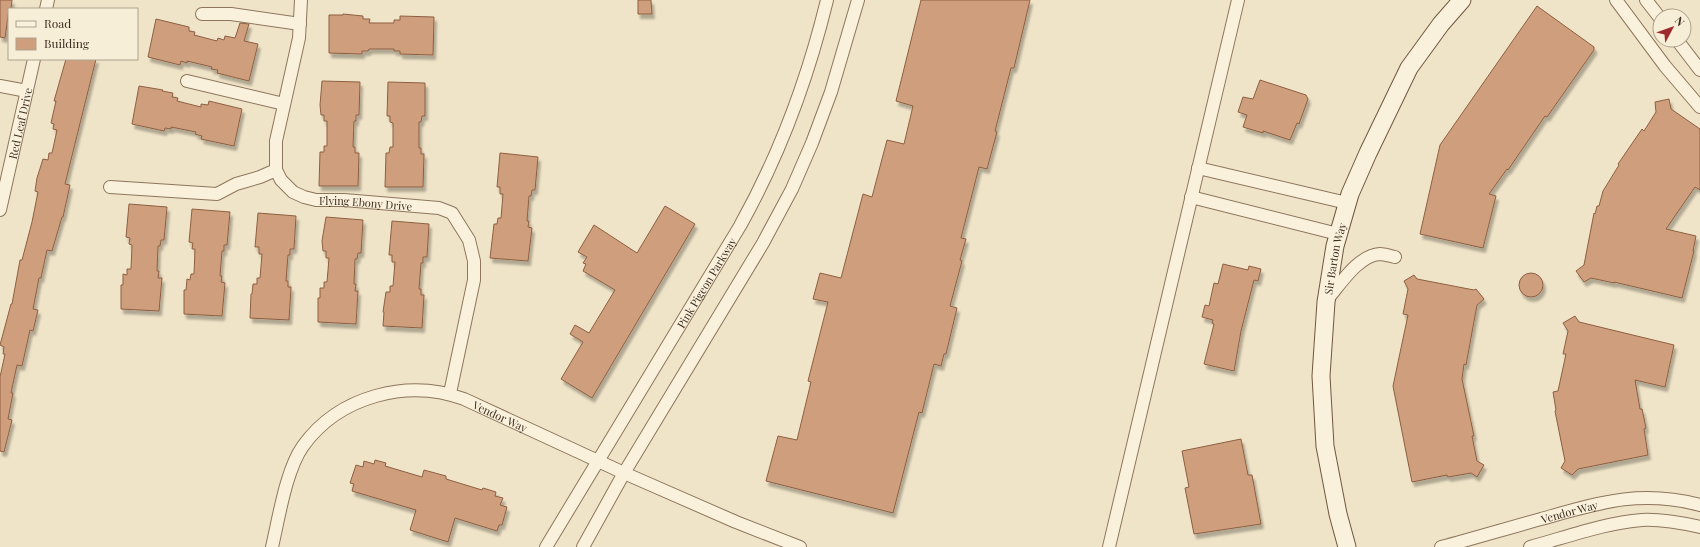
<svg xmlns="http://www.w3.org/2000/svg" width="1700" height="547" font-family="'Playfair Display',serif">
	<defs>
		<filter id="shadow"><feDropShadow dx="2.5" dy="4.5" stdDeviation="1" flood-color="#0004"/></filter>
	</defs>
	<rect width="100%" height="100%" fill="#f0e4c8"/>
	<!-- building -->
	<path fill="#cf9f7d" stroke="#8d5f41" filter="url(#shadow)" d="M0,0H12L11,9H9L5,38L0,37Z
		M638,0H651L652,14H638Z
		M921,0H1030L1014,68H1011L995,131L997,132L987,169L979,167L961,238L966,239L960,260L962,261L950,306L957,308L946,354H944L941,366L934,364L922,413L919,412L893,513L766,481L778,436L797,440L811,382L808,381L828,302L813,299L820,273L841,278L863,194L872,197L887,140L904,144L913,106L896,101Z
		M1537,6L1594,47V50L1547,117L1545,116L1508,170L1507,169L1489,194L1496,196L1483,248L1420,234L1440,145Z
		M343,14L363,16V19H370L369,23H394V20H400V16L434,17L433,55L400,54V51H394V49H369L368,51H362V54L329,53V15H343Z
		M156,19L189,27V31L195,32L194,35L217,41L218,38L224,40L225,36L235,38L240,23L249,24L244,41L258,44L249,81L217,73L218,70L211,69L212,67L187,61V63L181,61L180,65L148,57Z
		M66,59H96L65,184L70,185L63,217H62L52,251L47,250L41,278H39L33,309L38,310L33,331L30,330L22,366L17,365L11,393H13L8,419L12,420L4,452L0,451V377L5,354H3L4,347L0,345L11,304H12L20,260H22L32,222L38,192L35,191L37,178L43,159L48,160L49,153H52L57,130L53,129L54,124L51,123L56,101H54Z
		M1260,80L1306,95L1308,99L1299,124L1297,123L1290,140L1263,131V133L1243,127L1247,115L1238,112L1243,97L1253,99Z
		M322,81L360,82L359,115H356V121H354L353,147H355V153H359L358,186H319L320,152H324V146H327V121H324V115H321L320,105Z
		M388,82L425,83V116H422L421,122H419V148H421V154H424L423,187H385L386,153H389L390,147H393V123L390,122V116H387Z
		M139,86L163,90L162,91L173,93L172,97L178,98L177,101L201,107V104L208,105L209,101L242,109L234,146L201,139L202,136L195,134L196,132L171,127V129L165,128L164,131L132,124Z
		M1669,99L1671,109L1700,129V190L1695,187L1666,229L1696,236L1693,251H1694L1682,298L1614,282V283L1591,278L1584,282L1576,271L1584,265L1594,213L1595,214L1597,206H1599L1603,191L1619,165L1618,164L1642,129L1644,131L1656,112L1655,102Z
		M500,153L538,157L535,190H532L531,196H529L527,221H529L528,227L532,228L528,261L490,258L494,224H497L498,218H501L503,194H500V187H497Z
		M129,204L167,207L164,240H161L160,246H158L157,271H159L158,278H162L159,311L121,309V285H123V274L127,275V269H131L132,245L129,244L130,238L126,237Z
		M665,206L695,224L592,398L561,379L583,342L570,334L575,325L589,333L615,290L583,271L586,264L583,263L587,257L578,252L594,225L637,253Z
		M192,209L230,212L227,245H224V251H222L220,276H222L221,282L225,283L222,316L184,314V290H186L187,279L190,280L191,274H194L195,249H192L193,243L189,242Z
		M258,213L296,216L294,249H290V255H288L286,281H288V287H291L289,320L250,318L251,294H252L253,284H257V278H260L262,254H259V247H255Z
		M326,217L363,220L361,253H358L357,259H355L354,284H356L355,291H358L356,324L318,322V298H320V288H324V282H327L329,258H326V251H323L322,241Z
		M392,221L429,224L427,257H423V263H421L419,289H421V295H424L422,328L383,326L384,312H383L386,292H390V286H393L395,262H392V255H389Z
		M1223,264L1248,270L1249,266L1261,269L1258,281L1254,280L1241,331L1234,371L1204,364L1214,324L1212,323L1213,320L1202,317L1205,305L1209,306L1214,283L1218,284Z
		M1519 285a12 12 0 1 1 24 0a12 12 0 1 1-24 0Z
		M1414,275L1417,279L1474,290L1476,289L1484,299L1477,305L1466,365L1464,364L1462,379L1474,436H1472L1477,461L1484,465L1477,477L1471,473L1448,477L1447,475L1412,482L1393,386L1408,315L1403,314L1408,289L1404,281Z
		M1575,316L1579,322L1674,345L1665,387L1635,380L1640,409H1642L1646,428L1644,429L1648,455L1578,469L1572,475L1561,468L1565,461L1555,411L1556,410L1553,392L1558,391L1566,354H1563L1568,331L1563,323Z
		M1241,439L1248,475H1252L1261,524L1194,534L1185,488L1189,487L1182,451Z
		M375,460L386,463L385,466L422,477L424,470L446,476V479L482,490L483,488L496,492L495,496L503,498L500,505L507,507L502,525H499L497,531L455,518L448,542L410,530L416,510L352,491L354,484L350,483L356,465L363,467L364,461L374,464Z"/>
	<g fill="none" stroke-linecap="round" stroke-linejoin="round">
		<!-- minor casing -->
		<g stroke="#8d765c" stroke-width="14">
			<g id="minor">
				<path id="s1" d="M301,0L299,38L276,141V170L281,180L293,192L304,197L316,200H344L439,208L452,213L469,240L474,261V280L450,393"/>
				<path d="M1616,0L1665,66L1700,107"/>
				<path d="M1646,0L1660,18"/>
				<path d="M46,9L48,0"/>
				<path d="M202,14H231L300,24"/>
				<path d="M1677,40L1700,70"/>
				<path d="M187,81L284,104"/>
				<path d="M0,86L27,91"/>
				<path d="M1198,168L1347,203"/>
				<path d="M110,187L217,194L236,184L260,177L276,170"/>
				<path d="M1191,197L1338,234"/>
				<path id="s2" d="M0,210L34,59"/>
				<path d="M1326,301C1339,286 1358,255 1380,254C1384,254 1390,256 1395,257"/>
				<path id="s3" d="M272,547C279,517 286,470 303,446C339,396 408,378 464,399L624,473L736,522L800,547"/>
				<path id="s4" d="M546,547L740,226C779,156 808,78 827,0"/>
				<path d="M583,547L624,473L763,243L792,189L812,143L831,92L858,0"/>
				<path d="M1109,547L1238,0"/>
				<path id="s5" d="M1441,547C1475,538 1508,528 1541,519C1598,503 1640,489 1700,505"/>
				<path d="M1530,547C1567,537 1604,523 1642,520C1661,519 1682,523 1700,527"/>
			</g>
		</g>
		<!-- secondary casing -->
		<g stroke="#6f573f" stroke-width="19">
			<g id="secondary">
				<path id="s6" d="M1347,547L1338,514L1325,446L1321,376L1326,302L1335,246L1350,194L1368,153L1409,68L1441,24L1462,0"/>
			</g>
		</g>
		<!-- minor -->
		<use href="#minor" stroke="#faf1dc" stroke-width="12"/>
		<!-- secondary -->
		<use href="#secondary" stroke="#faf1dc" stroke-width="17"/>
	</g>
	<g text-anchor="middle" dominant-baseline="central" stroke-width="3" stroke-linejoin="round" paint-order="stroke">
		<!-- street labels -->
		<g font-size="11" fill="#3d2e20" stroke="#f7eed8">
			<text stroke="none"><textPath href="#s2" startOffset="89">Red Leaf Drive</textPath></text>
			<text stroke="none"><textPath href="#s1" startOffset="275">Flying Ebony Drive</textPath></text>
			<text stroke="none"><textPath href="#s6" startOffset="292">Sir Barton Way</textPath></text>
			<text stroke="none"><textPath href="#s4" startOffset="309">Pink Pigeon Parkway</textPath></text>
			<text stroke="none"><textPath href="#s3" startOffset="326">Vendor Way</textPath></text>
			<text stroke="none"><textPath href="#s5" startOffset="133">Vendor Way</textPath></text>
		</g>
	</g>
	<!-- legend -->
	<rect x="8" y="8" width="130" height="52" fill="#f7eed8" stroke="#ada18e"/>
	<rect x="16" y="21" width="20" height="6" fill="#faf1dc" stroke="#ada18e"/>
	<text x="44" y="28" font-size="12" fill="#3d2e20">Road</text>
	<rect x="16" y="38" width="20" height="12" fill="#cf9f7d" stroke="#ada18e"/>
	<text x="44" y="48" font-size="12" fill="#3d2e20">Building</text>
	<!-- north arrow -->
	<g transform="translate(1672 28) rotate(49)"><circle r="19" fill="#f7eed8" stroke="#ada18e"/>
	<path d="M0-3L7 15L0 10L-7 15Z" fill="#9e2a2b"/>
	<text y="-6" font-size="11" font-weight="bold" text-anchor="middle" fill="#3d2e20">N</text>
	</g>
</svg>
